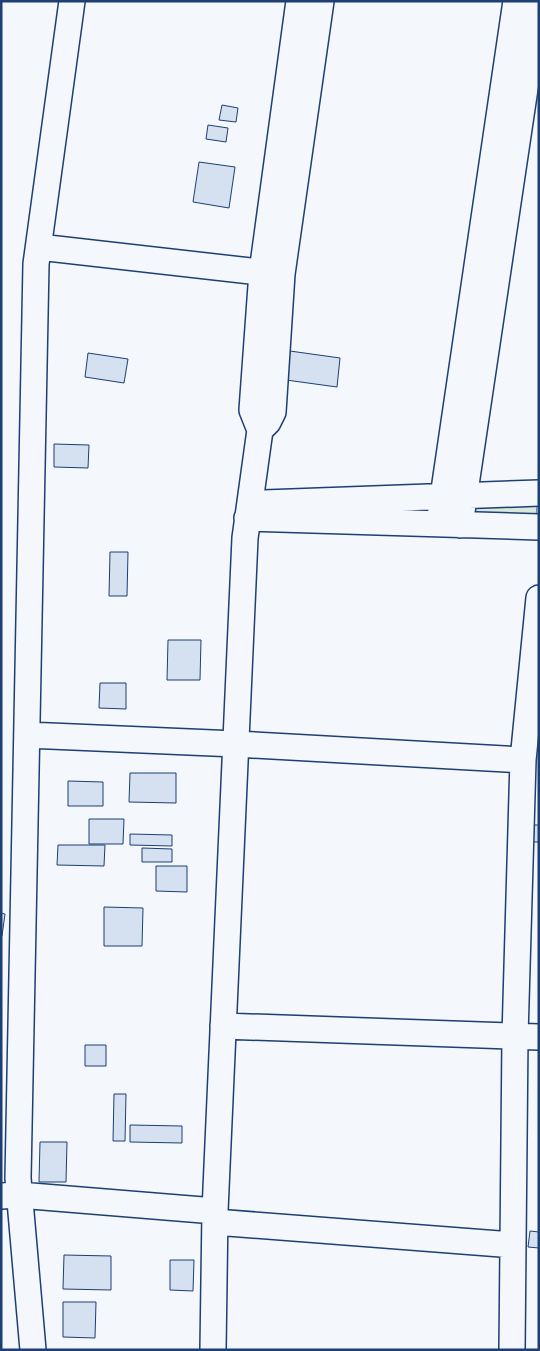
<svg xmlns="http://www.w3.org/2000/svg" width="540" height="1351" font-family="'Work Sans',sans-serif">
	<rect width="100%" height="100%" fill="#f4f7fb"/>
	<!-- green -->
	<path fill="#d7e8df" stroke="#687fa3" d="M537,504L536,517L474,515L475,505Z"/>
	<!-- building -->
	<path fill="#d5e0f0" stroke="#1d3f73" d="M222,105L238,108L236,122L219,120Z
		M208,125L228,128L226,142L206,139Z
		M199,162L235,167L229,208L193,202Z
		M290,351L340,358L337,387L286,380Z
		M88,353L128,359L124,383L85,377Z
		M54,444L89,445L88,468L54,467Z
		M110,552H128L127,596H109Z
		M168,640H201L200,680H167Z
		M100,683H126V709L99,708Z
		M130,773H176V803L129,802Z
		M68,781L103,782V806H68Z
		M89,819H124L123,844H89Z
		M531,825H539V842H531Z
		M130,834L172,835V846L130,845Z
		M58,845H105L104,866L57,865Z
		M142,848L172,849V862H142Z
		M156,866H187V892L156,891Z
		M104,907L143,908L142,946H104Z
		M1,913L5,914L2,936H1Z
		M85,1045H106V1066H85Z
		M114,1094H126L125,1141H113Z
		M130,1125L182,1126V1143L130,1142Z
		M40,1142H67L66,1182H39Z
		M530,1231L539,1232V1248L528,1247Z
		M64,1255L111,1256V1290L63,1289Z
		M170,1260H194L193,1291L170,1290Z
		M63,1302H96L95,1338L63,1337Z"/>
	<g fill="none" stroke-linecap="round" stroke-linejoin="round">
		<!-- minor casing -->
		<g stroke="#1d3f73" stroke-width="28">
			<path id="minor" d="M39,247L277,274
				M260,430L268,422L273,412L282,274L321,1
				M264,503L539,493
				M247,518L539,527
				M439,524L516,1
				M460,525L538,1
				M27,735L236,744L523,760
				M223,1026L539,1037
				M1,1196L19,1195L215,1211
				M215,1222L513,1245
				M33,1350L18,1178L36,264L72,1
				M213,1350L215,1211L245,538L260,430L252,410L262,272L299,1
				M512,1350L515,1036L523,760L539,598"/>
		</g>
		<!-- minor -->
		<use href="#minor" stroke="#f4f7fb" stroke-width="25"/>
	</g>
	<!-- border -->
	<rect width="540" height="1351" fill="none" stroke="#1d3f73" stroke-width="5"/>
</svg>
